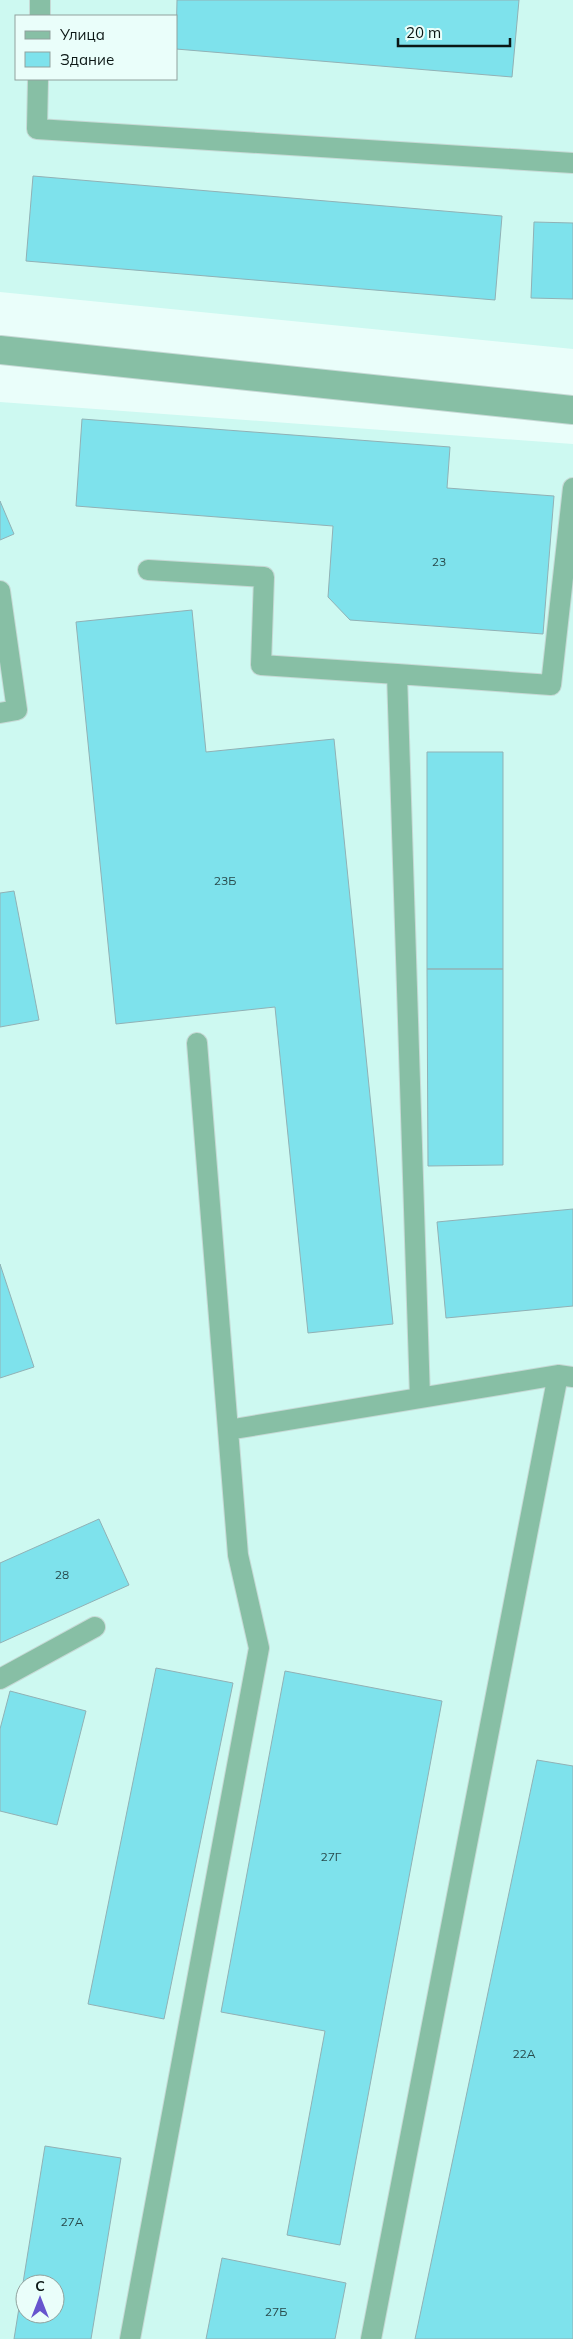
<svg xmlns="http://www.w3.org/2000/svg" width="573" height="2339" font-family="Mulish,sans-serif">
	<rect width="100%" height="100%" fill="#eafefa"/>
	<!-- built -->
	<path fill="#cdf9f1" fill-rule="evenodd" d="M0,0H573V349L0,292ZM16,16H176V79H16Z
		M0,402L573,444V2339H0ZM25,2284H55V2314H25Z"/>
	<!-- building -->
	<path fill="#7ee2ec" stroke="#91b1b5" fill-rule="evenodd" d="M177,0H519L512,77L176,49Z
		M33,176L502,216L495,300L26,261Z
		M534,222L573,223V299L531,298Z
		M82,419L450,447L447,488L554,496L543,634L350,620L328,597L333,526L76,506Z
		M0,501L14,534L0,540Z
		M192,610L206,752L334,739L393,1324L308,1333L275,1007L116,1024L76,622Z
		M427,752H503V969H427Z
		M14,891L39,1020L0,1027V893Z
		M427,969H503V1165L428,1166Z
		M573,1209V1306L446,1318L437,1222Z
		M0,1264L34,1367L0,1378Z
		M99,1519L129,1585L0,1643V1563Z
		M156,1668L233,1683L164,2019L88,2004Z
		M285,1671L442,1701L340,2245L287,2235L325,2031L221,2012Z
		M10,1691L86,1711L57,1825L0,1811V1729Z
		M537,1760L573,1766V2339H415Z
		M45,2146L121,2158L91,2339H14ZM25,2284H55V2314H25Z
		M222,2258L346,2283L335,2339H206Z"/>
	<g fill="none" stroke-linecap="round" stroke-linejoin="round">
		<!-- lane casing -->
		<g stroke="#c6d9d5" stroke-width="22">
			<path id="lane" d="M40,16V0
				M38,79L37,129L573,163
				M148,570L264,577L261,665L397,674L420,1398
				M0,591L17,710L0,713
				M397,674L551,685L573,488
				M228,1430L558,1375L573,1377
				M0,1679L95,1627
				M130,2339L259,1648L238,1555L197,1043
				M371,2339L558,1375"/>
		</g>
		<!-- street casing -->
		<g stroke="#c6d9d5" stroke-width="30">
			<path id="street" d="M0,350L573,410"/>
		</g>
		<!-- lane -->
		<use href="#lane" stroke="#87bfa5" stroke-width="20"/>
		<!-- street -->
		<use href="#street" stroke="#87bfa5" stroke-width="28"/>
	</g>
	<g text-anchor="middle" dominant-baseline="central" stroke-width="5" stroke-linejoin="round" paint-order="stroke">
		<!-- number labels -->
		<g font-size="12" fill="#284a4b">
			<text x="439" y="561">23</text>
			<text x="225" y="880">23Б</text>
			<text x="62" y="1574">28</text>
			<text x="331" y="1856">27Г</text>
			<text x="524" y="2053">22А</text>
			<text x="72" y="2221">27А</text>
			<text x="276" y="2311">27Б</text>
		</g>
	</g>
	<!-- legend -->
	<rect x="15" y="15" width="162" height="65" fill="#eafefa" stroke="#91a29e"/>
	<rect x="25" y="31" width="25" height="8" fill="#87bfa5" stroke="#91a29e"/>
	<text x="60" y="40" font-size="15" fill="#0b1715">Улица</text>
	<rect x="25" y="52" width="25" height="15" fill="#7ee2ec" stroke="#91a29e"/>
	<text x="60" y="65" font-size="15" fill="#0b1715">Здание</text>
	<!-- north arrow -->
	<g transform="translate(40 2299)"><circle r="24" fill="#eafefa" stroke="#91a29e"/>
	<path d="M0-4L9 19L0 12L-9 19Z" fill="#6655ce"/>
	<text y="-8" font-size="14" font-weight="bold" text-anchor="middle" fill="#0b1715">С</text>
	</g>
	<!-- scale -->
	<path d="M398 38v8h112v-8" fill="none" stroke="#0b1715" stroke-width="2.5"/>
	<text x="406" y="38" font-size="15" fill="#0b1715" stroke="#eafefa" stroke-width="4" paint-order="stroke">20 m</text>
</svg>
